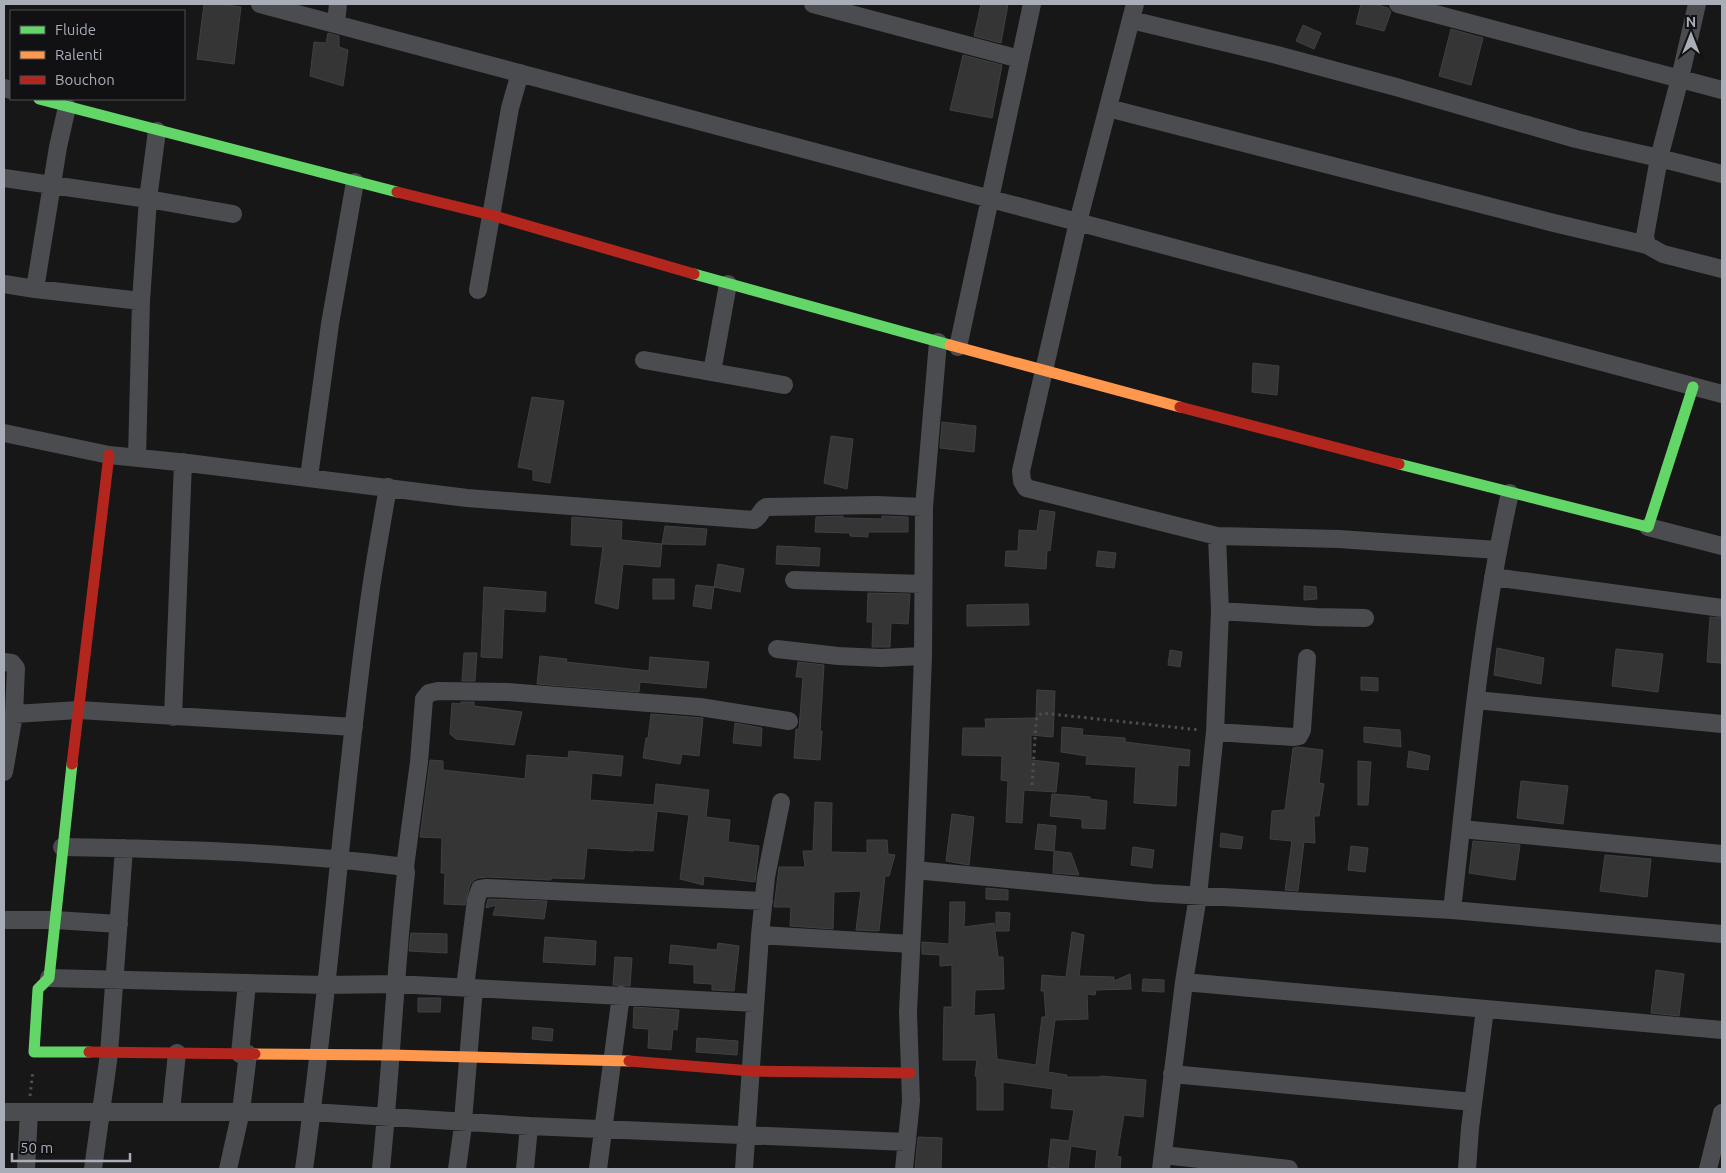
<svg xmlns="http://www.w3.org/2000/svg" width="1726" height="1173" font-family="Ubuntu,sans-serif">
	<rect width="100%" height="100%" fill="#171717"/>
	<!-- building -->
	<path fill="#353536" stroke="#3f4043" d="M204,4H220L241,7L234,64L197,59Z
		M981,4H1008L1001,43L974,36Z
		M1361,4H1375L1388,8L1391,12L1384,31L1356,24Z
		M1303,25L1321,33L1314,49L1296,41Z
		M1451,29L1483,38L1471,85L1439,76Z
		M328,33L339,36V47L348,50L343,86L310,76L314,42L326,43Z
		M963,55L1002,65L992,118L950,110Z
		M1253,363L1279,366L1277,395L1252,392Z
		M532,397L564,401L550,483L533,480V470L518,467Z
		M942,422L976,426L974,452L940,448Z
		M831,436L853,439L847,489L824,483Z
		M1040,510L1055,512L1050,551L1047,550L1046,569L1005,566L1006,551H1018L1019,530L1037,531Z
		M843,516V518L882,519V516L908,517V532H868V537L850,536V533L815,532L816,517Z
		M572,517L622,521L621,540L662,544L660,567L623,564L618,609L595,603L603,547L571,545Z
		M665,526L707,529L705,545L662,544Z
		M777,546L820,548L819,566L776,564Z
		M1098,551L1116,553L1114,568L1096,566Z
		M718,564L744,569L740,592L714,587Z
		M653,579H674V599H653Z
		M696,585L714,587L711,609L693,606Z
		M1304,586L1316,587L1317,599L1304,600Z
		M484,587L546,592L545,612L504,609L502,658L481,657Z
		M868,593L910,594L908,624L891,623L890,647H872L873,622H867Z
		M1028,604L1029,625L967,626V605Z
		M1710,617L1722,618V663L1707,662Z
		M1497,648L1544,658L1541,684L1494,675Z
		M1616,649L1663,654L1658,692L1612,686Z
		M1170,650L1182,652L1180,667L1168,665Z
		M464,653H477L475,681H462Z
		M540,656L567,659L566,662L649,671L650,657L709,662L706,688L640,682L639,692L537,684Z
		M798,662L824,665L820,731H822L820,760L794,758L796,729H799L803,677H796Z
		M1361,677L1378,678V691L1361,690Z
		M1037,690L1055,691L1053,737L1031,735V760L1059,763L1056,792L1024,790L1022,823L1006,822L1008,781L1001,780L1002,756L962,755L963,728H986L985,719L1036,718Z
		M461,702H474V706L522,712L514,745L456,739L450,734L452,703L461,704Z
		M651,714L703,718L699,756L682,754L680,764L643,758L646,738H648Z
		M735,723L762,728L761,746L733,743Z
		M1062,727L1083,729L1082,735L1125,738V742L1190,750L1189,766L1178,765L1176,806L1134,803L1136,767L1086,764L1087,756L1061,752Z
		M1364,727L1400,730L1401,747L1364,742Z
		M1298,747L1323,750L1319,783L1324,784L1319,816H1314L1315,843L1304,842L1298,891L1285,890L1292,841L1270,839L1272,811L1285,810L1293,748Z
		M569,751L623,756L621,776L592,773L590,800L654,805L656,784L709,790L706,817L730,820L728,842L759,846L755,882L704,876L703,885L680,879L689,815L657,811L653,851L633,850V851L587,848L584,879L551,878V880L488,877L478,878L474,880L470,885L465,905L444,904L445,873H441L442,838L420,837L430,760L443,761V770L525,779L527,755L568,758Z
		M1409,751L1430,756L1428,770L1407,767Z
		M1358,761L1371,762L1368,805H1358Z
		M1521,781L1568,786L1563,824L1517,818Z
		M1052,794L1090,797V799L1107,801L1105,829L1082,828V819L1050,816Z
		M815,802L832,803L831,852L867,853V840H887L888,854L895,855L889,876H885L879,931L856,930L861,891L834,892L833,929L790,926L791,907H774L779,867H805L803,851H813Z
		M952,814L974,817L969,865L946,861Z
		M1038,824L1056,826L1054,851L1035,849Z
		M1221,833L1243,837L1241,849L1220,847Z
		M1473,841L1520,845L1515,880L1469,873Z
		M1351,846L1368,848L1365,872L1348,870Z
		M1133,847L1154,850L1152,868L1131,865Z
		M1054,851L1071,853L1079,875L1053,873Z
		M1605,855L1651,859L1647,897L1600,891Z
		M986,888L1008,890V900L986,899Z
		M488,899L547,901L544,919L493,915L496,905L486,908Z
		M950,902H965L964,927L994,923L998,957H1003L1004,989L975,990L974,1016L994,1014L997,1059L1036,1065L1042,1017H1046L1044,991H1041L1042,975L1066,977L1072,932L1084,935L1079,976L1114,977V981L1130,974L1131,989L1096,990L1095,995L1087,994L1088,1019L1055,1020L1048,1072L1067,1075L1066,1077H1101V1076L1146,1080L1143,1117L1124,1115L1117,1156L1121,1157L1120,1169H1095L1097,1150L1071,1146L1068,1169L1048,1167L1051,1139L1069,1141L1074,1110L1051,1108L1053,1089L1003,1082V1110H977V1077L975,1076L977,1060H943L944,1007H952V965L940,966V955L922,954V942L949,944Z
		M996,912L1010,913L1009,931H996Z
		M411,933L447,934V953L409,951Z
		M545,937L596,941L595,965L543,962Z
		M718,943L739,946L734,991L712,990V984L694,983V965L669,963L671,945L717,950Z
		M615,957L632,958L630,986L613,985Z
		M1656,970L1684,974L1679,1016L1651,1013Z
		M1143,979L1164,980V992L1142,991Z
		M418,998H441L440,1012H418Z
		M634,1007L679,1010L677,1030L673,1029L671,1050L648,1048L649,1029L633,1028Z
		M533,1027L553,1029L552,1041L532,1039Z
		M697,1038L738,1041L737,1055L696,1052Z
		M918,1137L942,1138L941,1169H915Z"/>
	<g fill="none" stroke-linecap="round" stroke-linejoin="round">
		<!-- path -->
		<path stroke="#4d4e52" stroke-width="3" stroke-dasharray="2.5 4" stroke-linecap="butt" d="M1032,785L1036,723L1037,717L1042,713L1200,730
			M30,1096L33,1070"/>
		<!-- street -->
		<path stroke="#4b4c50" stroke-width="18" d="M260,4L1722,394
			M813,4L1020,59
			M1135,4L1078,222L1021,471L1022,481L1026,488L1217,536L1339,539L1497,550
			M1398,4L1722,90
			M1131,20L1277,55L1396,87L1576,139L1659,158L1680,78L1697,4
			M336,24L338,4
			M4,88L11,90
			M1108,108L1554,223L1647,245
			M1722,174L1659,158L1645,236L1647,245L1663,254L1722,269
			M4,178L148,199L233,214
			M4,284L35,289L141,301
			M35,289L58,147L67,107
			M478,290L510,108L520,73
			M958,347L1032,4
			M644,360L784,385
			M712,372L728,284
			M4,433L109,455L188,463L467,498L754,520C760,517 761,509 766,507L876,505L924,507
			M137,458L141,301L148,199L157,131
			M309,477L330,324L355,182
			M1648,527L1722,546
			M1493,577L1722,608
			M794,580L923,584
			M1220,611L1316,617L1365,618
			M777,649L838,656L881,658L923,656
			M4,662L12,663L16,668L14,714L79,710L354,727
			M1476,700L1722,724
			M173,717L183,462
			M1215,732L1294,737L1299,736L1302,730L1307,658
			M4,772L14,714
			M1461,829L1722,854
			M62,847C176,849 292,852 405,867
			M915,870L1152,893L1452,910L1722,934
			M1452,910C1468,771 1479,630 1510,493
			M4,920H55L119,924
			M760,935L911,944
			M49,978L325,985L395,984L755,1003
			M1184,982L1722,1030
			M465,987L476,900L480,889L487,888L764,901
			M240,1054L247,983
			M1172,1074L1473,1102
			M171,1111L177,1053
			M4,1112H312L529,1126L907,1142
			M1163,1155L1289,1169
			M26,1169L29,1112
			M93,1169L109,1054L124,848
			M228,1169L241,1111L248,1054
			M304,1169C331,979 343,786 370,595C375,559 382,523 388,487
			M381,1169C391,1071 395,971 406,873L405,867L419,762L424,699L429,693L438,691L507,692L700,707L789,721
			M457,1169L462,1133L474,988
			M525,1169L529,1126
			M598,1169L621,995
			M744,1169L760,935L766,877L781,802
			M904,1169L911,1101L908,1012L915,870L923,656L924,507L938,342
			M1161,1169L1184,982L1198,896L1215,732L1220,611L1217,536
			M1467,1169L1470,1128L1485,1009
			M1708,1169L1722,1113"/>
		<!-- fast -->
		<path stroke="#63d668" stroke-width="11" d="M39,99L397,192
			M694,274L950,345
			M1399,464L1648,527L1693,387
			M72,764L49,978L38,989L34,1052H89"/>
		<!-- slow -->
		<path stroke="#ff974d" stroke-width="11" d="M950,345L1180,407
			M255,1054L391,1055L629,1061"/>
		<!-- jam -->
		<path stroke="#b3261e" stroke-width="11" d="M397,192L491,215L694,274
			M1180,407L1399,464
			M72,764L109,455
			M89,1052L255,1054
			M629,1061L751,1071L910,1073"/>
	</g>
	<!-- border -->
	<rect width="1726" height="1173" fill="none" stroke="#a8adb8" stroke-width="10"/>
	<!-- legend -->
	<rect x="10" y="10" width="175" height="90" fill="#111113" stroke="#4d4f55"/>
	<rect x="20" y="26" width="25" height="8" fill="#63d668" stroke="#4d4f55"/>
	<text x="55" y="35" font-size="15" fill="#a8adb8">Fluide</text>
	<rect x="20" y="51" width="25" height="8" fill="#ff974d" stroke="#4d4f55"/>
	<text x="55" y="60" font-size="15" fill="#a8adb8">Ralenti</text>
	<rect x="20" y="76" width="25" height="8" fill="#b3261e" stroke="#4d4f55"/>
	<text x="55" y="85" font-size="15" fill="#a8adb8">Bouchon</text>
	<!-- north arrow -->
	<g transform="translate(1691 35)" stroke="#111113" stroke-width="4" paint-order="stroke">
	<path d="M0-4L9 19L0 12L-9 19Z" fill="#a8adb8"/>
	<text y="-8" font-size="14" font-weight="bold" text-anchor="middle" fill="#a8adb8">N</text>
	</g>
	<!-- scale -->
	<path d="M12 1153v8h118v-8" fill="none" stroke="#a8adb8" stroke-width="2.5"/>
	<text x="20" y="1153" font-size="15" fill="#a8adb8" stroke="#111113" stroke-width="4" paint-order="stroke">50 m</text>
</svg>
